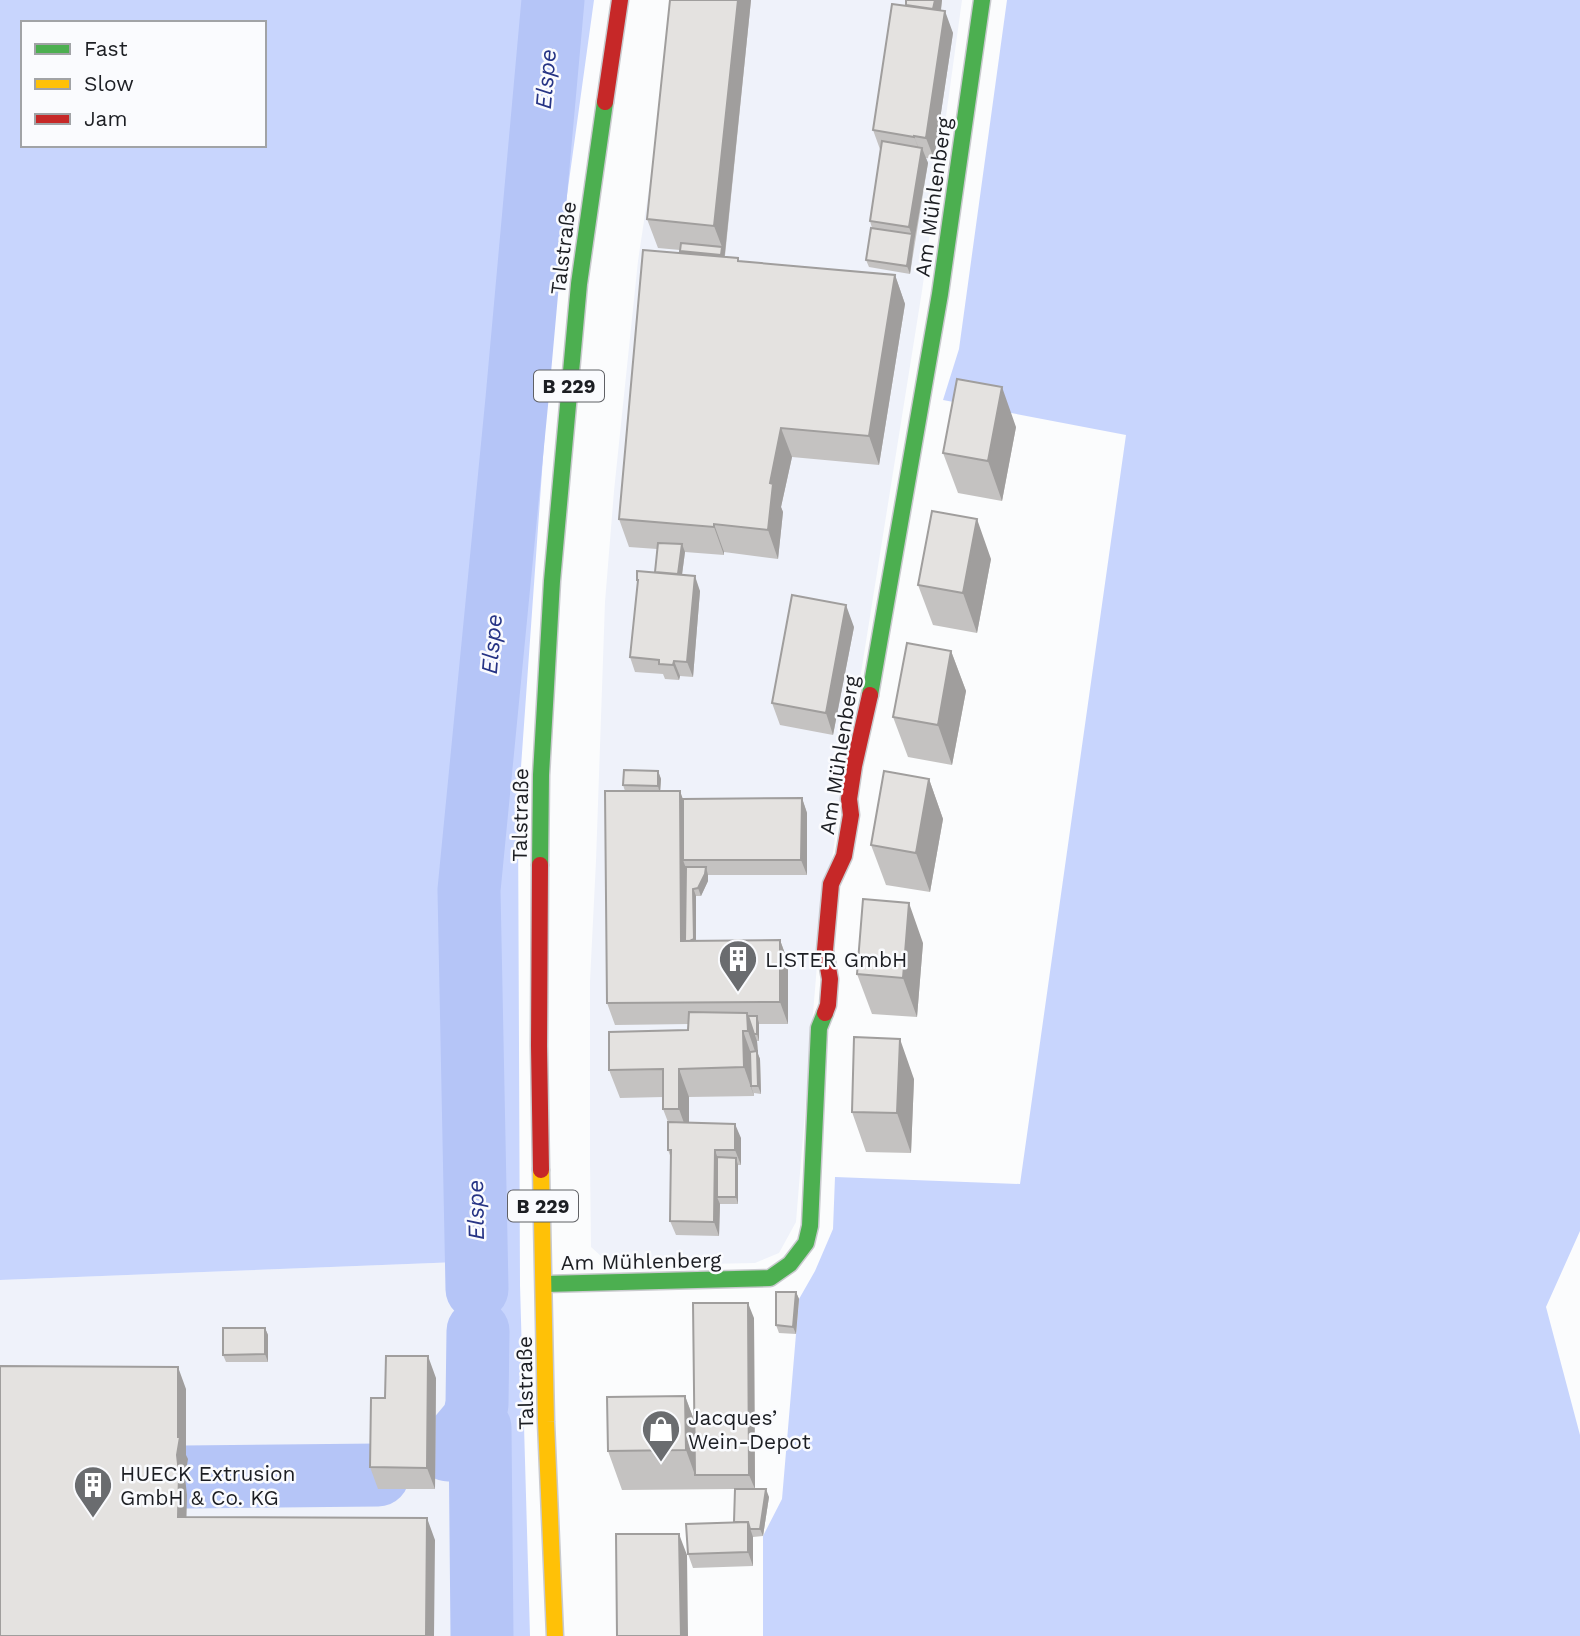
<svg xmlns="http://www.w3.org/2000/svg" width="1580" height="1636" font-family="'Work Sans',sans-serif">
	<rect width="100%" height="100%" fill="#fbfcfd"/>
	<!-- built -->
	<path fill="#eff2fa" d="M677,0H962L922,291L838,817L817,965L796,1222L779,1253L755,1263L612,1266L591,1247L590,1162V981L596,861L605,602L614,491L638,261Z
		M459,1262L456,1636H0V1280Z"/>
	<!-- forest -->
	<path fill="#c8d5fd" fill-rule="evenodd" d="M0,0H594L556,275L518,809L520,1285L530,1636H456L459,1262L0,1280ZM23,23H264V145H23Z
		M1007,0H1580V1231L1546,1307L1580,1435V1636H763V1536L782,1499L799,1299L815,1271L833,1229L835,1177L1020,1184L1126,435L943,400L959,349Z"/>
	<g fill="none" stroke-linecap="round" stroke-linejoin="round">
		<!-- river -->
		<path stroke="#b5c5f7" stroke-width="63" d="M477,1289L469,890L517,399L553,0
			M474,1419L480,1428L482,1636
			M448,1450L474,1419L477,1404L478,1331
			M185,1477L378,1475"/>
		<!-- fast casing -->
		<g stroke="#c9cace" stroke-width="19">
			<path id="fast" d="M870,695L940,294L982,0
				M540,865L541,775L552,581L579,284L605,102
				M545,1284L770,1278L790,1264L806,1243L810,1226L819,1028L825,1013"/>
		</g>
		<!-- slow casing -->
		<g stroke="#c9cace" stroke-width="19">
			<path id="slow" d="M541,1170L546,1422L555,1636"/>
		</g>
		<!-- jam casing -->
		<g stroke="#c9cace" stroke-width="19">
			<path id="jam" d="M605,102L620,0
				M540,865L539,1046L541,1170
				M825,1013L828,1005L830,979L825,950L831,884L844,856L851,815L849,799L854,766L870,695"/>
		</g>
		<!-- fast -->
		<use href="#fast" stroke="#4caf50" stroke-width="16"/>
		<!-- slow -->
		<use href="#slow" stroke="#ffc107" stroke-width="16"/>
		<!-- jam -->
		<use href="#jam" stroke="#c62828" stroke-width="16"/>
	</g>
	<!-- wall -->
	<path fill="#c4c2c1" d="M670,0H751L725,256L740,262L895,275L905,304L879,465L792,457L781,507L783,512L778,559L724,552V555L685,552L682,575L700,591L693,677L680,676L679,680L665,679L663,674L635,672L630,657L638,583L637,580L655,572L657,549L629,547L619,519L681,253L680,250L658,248L647,219Z
		M906,0H942L941,11L953,33L934,159L926,158L928,163L910,274L869,267L866,260L872,228L870,221L881,152L873,130L906,6Z
		M1016,427L1002,501L958,493L943,453Z
		M991,559L977,633L933,625L918,585Z
		M854,627L833,735L780,725L772,703Z
		M951,651L966,691L952,765L908,757L893,717Z
		M658,771L661,779L660,791L683,799L802,798L807,813V875H708V881L701,896H696V941L780,940L788,962V1024H759V1041H757L758,1054L760,1059L761,1094L754,1093V1096L689,1097V1123L741,1138V1165H738V1204H720L719,1236L676,1235L670,1221L671,1158L668,1150V1122L663,1109V1097L620,1098L609,1070L688,1030L689,1024L615,1025L607,1003L625,791L623,785Z
		M929,779L943,819L930,892L886,885L871,845Z
		M923,943L917,1017L872,1014L857,974Z
		M914,1079L911,1153L866,1152L852,1112Z
		M796,1292L799,1299L796,1334L779,1333L776,1325Z
		M754,1318L755,1489L769,1497L763,1536L753,1537V1566L693,1568L688,1554L734,1522L735,1489L622,1490L608,1451L685,1396L694,1420Z
		M265,1328L268,1335V1362H226L223,1355Z
		M436,1378L435,1489H378L370,1467L385,1398Z"/>
	<!-- shaded-wall -->
	<path fill="#a09e9d" d="M738,0H751L724,262L721,255L722,247L714,226Z
		M935,0H942L939,24L933,9Z
		M945,11L953,33L934,159L926,138Z
		M914,136L921,155L922,148L928,163L914,242L909,227L921,156Z
		M912,234L914,242L910,274L907,266Z
		M895,275L905,304L879,465L869,436Z
		M1002,387L1016,427L1002,501L988,461Z
		M781,428L792,457L781,507L783,512L778,559L768,530L770,483Z
		M977,519L991,559L977,633L963,593Z
		M714,524L724,552V555L714,527Z
		M682,544L685,552L680,589L678,581Z
		M695,576L700,591L693,677L687,662Z
		M846,605L854,627L833,735L826,713Z
		M951,651L966,691L952,765L938,725Z
		M674,661L680,676L679,680L673,665Z
		M658,771L661,779L660,794L658,786Z
		M929,779L943,819L930,892L916,853Z
		M680,791L688,813L683,860L696,896V947L681,941Z
		M802,798L807,813V875L801,860Z
		M706,867L708,875V881L701,896L698,888Z
		M909,903L923,943L917,1017L903,978Z
		M780,940L788,962V1024L780,1002Z
		M747,1013L757,1041L758,1054L760,1059L761,1094L758,1086L757,1057L748,1031Z
		M757,1016L759,1023V1041L757,1034Z
		M743,1031L753,1059L751,1086L754,1096L744,1067Z
		M900,1039L914,1079L911,1153L897,1113Z
		M679,1069L689,1097V1137L679,1109Z
		M735,1124L741,1138V1165L735,1150Z
		M715,1150L720,1165L717,1197L720,1204L719,1236L714,1222Z
		M736,1158L738,1165V1204L736,1197Z
		M796,1292L799,1299L796,1334L793,1327Z
		M748,1303L754,1318L755,1489L749,1475Z
		M265,1328L268,1335V1362L265,1354Z
		M428,1356L436,1378L435,1489L427,1468Z
		M178,1367L186,1389V1455L188,1459L185,1477L187,1495L186,1538L178,1517Z
		M685,1396L700,1436L695,1475L686,1450Z
		M766,1489L769,1497L763,1536L760,1529Z
		M427,1518L435,1540L434,1636H426Z
		M748,1522L753,1537V1566L748,1552Z
		M679,1534L687,1555L688,1636H681Z"/>
	<!-- building -->
	<path fill="#e4e2e0" stroke="#a09e9d" stroke-width="2" d="M670,0H738L714,226L647,219Z
		M906,0H935L933,9L906,5Z
		M892,4L945,11L926,138L914,136V137L873,130Z
		M882,141L922,148L909,227L870,221Z
		M871,228L912,234L907,266L866,260Z
		M681,243L722,247L721,255L680,251Z
		M643,250L738,258V261L895,275L869,436L781,428L770,483L773,484L768,530L714,524V527L619,519Z
		M957,379L1002,387L988,461L943,453Z
		M932,511L977,519L963,593L918,585Z
		M658,543L682,544L678,574L655,572Z
		M637,571L695,576L687,662L674,661L673,665L659,664V660L630,657L638,580H637Z
		M792,595L846,605L826,713L772,703Z
		M907,643L951,651L938,725L893,717Z
		M624,770L658,771V786L623,785Z
		M884,771L929,779L916,853L871,845Z
		M605,791H680L681,941L780,940V1002L607,1003Z
		M802,798L801,860H683V799Z
		M686,867H706L705,874L698,888L693,889L694,939L690,941H685Z
		M863,899L909,903L903,978L857,974Z
		M689,1012L747,1013L748,1031H743L744,1067L679,1069V1109H663V1069L609,1070V1032L688,1030Z
		M748,1016H757V1034H754Z
		M854,1037L900,1039L897,1113L852,1112Z
		M757,1051L758,1086H751L750,1052Z
		M668,1122L735,1124V1150H715L714,1222L670,1221L671,1150H668Z
		M717,1157L736,1158V1197H717Z
		M776,1292H796L793,1327L776,1325Z
		M693,1303H748L749,1475H695Z
		M223,1328H265V1354L223,1355Z
		M386,1356H428L427,1468L370,1467L371,1398H385Z
		M0,1366L178,1367V1437H180L177,1455L179,1473L178,1517L427,1518L426,1636H0Z
		M685,1396L686,1450L608,1451L607,1397Z
		M735,1489H766L760,1529H750L748,1522H734Z
		M748,1522V1552L688,1554L686,1524Z
		M616,1534H679L681,1636H617Z"/>
	<!-- icons -->
	<defs>
		<g id="building-pin" transform="scale(2.0125)"><path d="M0 17L-7.5 6A9.5 9.5 0 1 1 7.5 6Z" fill="#6a6c6f" stroke="#fafbfe"/><path d="M-4-6H4V6H1V3H-1V6H-4ZM-2.5-4.3h1.7v1.8h-1.7ZM.8-4.3h1.7v1.8H.8ZM-2.5-1h1.7V.8h-1.7ZM.8-1h1.7V.8H.8Z" fill="#fff"/></g>
		<g id="shop-pin" transform="scale(2.0125)"><path d="M0 17L-7.5 6A9.5 9.5 0 1 1 7.5 6Z" fill="#6a6c6f" stroke="#fafbfe"/><path d="M-5-2.5h2.3a2.7 3.5 0 0 1 5.4 0H5L5.5 6h-11ZM-1.5-2.5h3a1.5 2.3 0 0 0-3 0Z" fill="#fff"/></g>
	</defs>
	<g fill-rule="evenodd">
		<use href="#building-pin" x="738" y="959"/>
		<use href="#shop-pin" x="661" y="1429"/>
		<use href="#building-pin" x="93" y="1485"/>
	</g>
	<g text-anchor="middle" dominant-baseline="central" stroke-width="5" stroke-linejoin="round" paint-order="stroke">
		<!-- shield labels -->
		<g fill="#fafbfe" stroke="#5f6065" stroke-width="2">
			<rect x="534" y="370.5" width="70" height="31" rx="5"/>
			<rect x="508" y="1190.5" width="70" height="31" rx="5"/>
		</g>
		<g font-size="19" font-weight="bold" fill="#1c1e23">
			<text x="569" y="386">B 229</text>
			<text x="543" y="1206">B 229</text>
		</g>
		<!-- street labels -->
		<g font-size="21" fill="#1c1e23" stroke="#fafbfe">
			<text transform="translate(933 197) rotate(-82)">Am Mühlenberg</text>
			<text transform="translate(563 248) rotate(-83)">Talstraße</text>
			<text transform="translate(839 755) rotate(-81)">Am Mühlenberg</text>
			<text transform="translate(520 815) rotate(-89)">Talstraße</text>
			<text transform="translate(641 1261) rotate(-1)">Am Mühlenberg</text>
			<text transform="translate(525 1383) rotate(-91)">Talstraße</text>
		</g>
		<!-- poi labels -->
		<g font-size="21" fill="#1c1e23" stroke="#fafbfe" text-anchor="start">
			<text x="765" y="959">LISTER GmbH</text>
			<text x="688" y="1417">Jacques’<tspan x="688" dy="24">Wein-Depot</tspan></text>
			<text x="120" y="1473">HUECK Extrusion<tspan x="120" dy="24">GmbH &amp; Co. KG</tspan></text>
		</g>
		<!-- water labels -->
		<g font-size="23" font-style="italic" fill="#263485" stroke="#fafbfe">
			<text transform="translate(546 79) rotate(-85)">Elspe</text>
			<text transform="translate(492 644) rotate(-85)">Elspe</text>
			<text transform="translate(476 1210) rotate(-91)">Elspe</text>
		</g>
	</g>
	<!-- legend -->
	<rect x="21" y="21" width="245" height="126" fill="#fafbfe" stroke="#a1a3a6" stroke-width="2"/>
	<rect x="35" y="44" width="35" height="10" fill="#4caf50" stroke="#a1a3a6" stroke-width="2"/>
	<text x="84" y="56" font-size="21" fill="#1c1e23">Fast</text>
	<rect x="35" y="79" width="35" height="10" fill="#ffc107" stroke="#a1a3a6" stroke-width="2"/>
	<text x="84" y="91" font-size="21" fill="#1c1e23">Slow</text>
	<rect x="35" y="114" width="35" height="10" fill="#c62828" stroke="#a1a3a6" stroke-width="2"/>
	<text x="84" y="126" font-size="21" fill="#1c1e23">Jam</text>
</svg>
